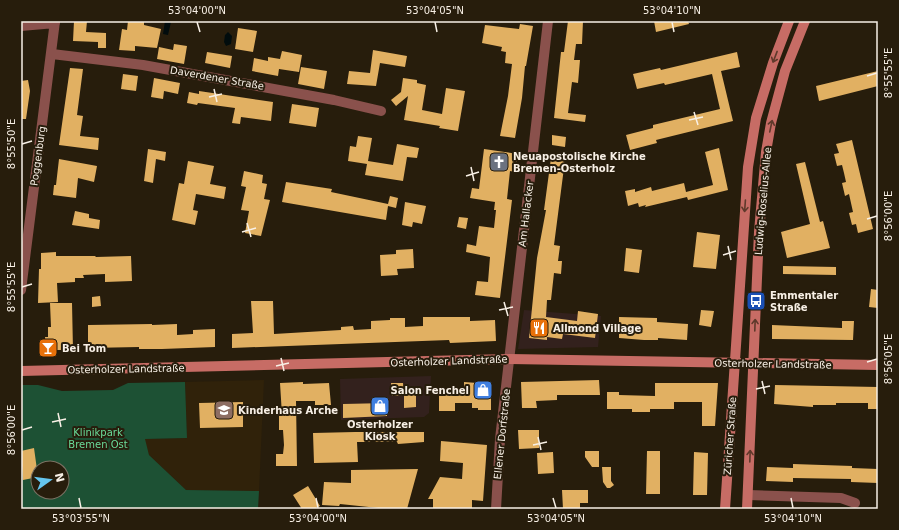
<svg xmlns="http://www.w3.org/2000/svg" width="899" height="530" font-family="'DejaVu Sans',sans-serif">
	<rect width="100%" height="100%" fill="#271d0c"/>
	<!-- commercial -->
	<path fill="#33211d" d="M524,310L601,316L598,347L518,349Z
		M431,376L429,413L424,417L341,420L340,379Z"/>
	<!-- built -->
	<path fill="#30220a" d="M264,380L259,491L186,490L149,455L144,439L187,438L185,382Z"/>
	<!-- green -->
	<path fill="#1d5134" fill-rule="evenodd" d="M185,382L187,438L145,439L149,455L186,490L259,491L258,509H21V385H38L62,391L113,390L128,383ZM38,468H62V492H38Z"/>
	<!-- water -->
	<path fill="#010c0d" d="M165,21L171,22L168,35L163,34Z
		M228,32L232,36L231,44L226,46L224,42L225,35Z"/>
	<!-- building -->
	<path fill="#e1b062" d="M74,21H87L86,32L106,33V48H98V42L73,41Z
		M128,21H144V25L161,29L157,48L135,46V51L119,50L122,29L127,30Z
		M568,21H583L582,44H576L574,60H580L578,83L572,82L568,113L586,115L585,122L554,118L561,52H564Z
		M654,21H688L689,24L656,32Z
		M520,24L533,26L526,66H525L522,98L515,138L500,136L508,96L512,64L505,63L506,52L501,51L502,47L482,43L485,25L519,29Z
		M238,28L257,31L253,52L235,49Z
		M174,44L187,46L184,64L157,59L159,47L173,50Z
		M373,50L407,56L405,67L380,63L376,86L347,84L349,71L370,73Z
		M282,51L302,55L299,72L279,69L278,76L252,71L254,58L268,61V57L280,59Z
		M207,52L232,56L230,68L205,63Z
		M737,52L740,67L721,71L733,121L656,140L657,143L630,150L626,135L653,128V125L720,109L712,74L665,85L664,83L637,89L633,74L660,68L661,70Z
		M301,67L327,71L324,89L298,84Z
		M70,68L83,69L77,115L83,116L80,136L99,138L98,150L59,145Z
		M878,71V86L819,101L816,86Z
		M123,74L138,76L136,91L121,89Z
		M154,78L180,83L178,94L164,91L163,99L151,97Z
		M403,78L417,80V83L426,85L422,110L442,114L446,88L465,91L458,131L439,128L440,126L404,120L408,96L396,106L391,100L401,92Z
		M28,80L30,91L26,119H21V81Z
		M199,91L273,102L271,121L241,117L240,124L232,123L235,108L198,103L197,105L187,103L189,92L199,94Z
		M292,104L319,108L316,127L289,123Z
		M552,135L566,137L565,147L552,145Z
		M358,136L372,138L368,161L393,165L397,144L419,148L417,158L407,157L403,181L365,175L367,164L348,161L350,146L356,147Z
		M852,140L873,229L858,233L856,224L852,225L849,213L853,212L849,194L845,196L842,183L846,182L844,173L842,165L837,166L834,154L839,153L836,144Z
		M719,148L728,190L688,200L687,197L645,207L646,205L639,207L638,203L628,206L625,191L635,189V192L651,187L652,191L684,183L686,192L713,185L705,152Z
		M148,149L166,152L165,161L156,159L153,183L144,181Z
		M484,149L518,154L515,172L510,171L507,199L512,200L500,298L475,295L477,281L488,282L490,257L466,252L467,244L476,246L479,226L494,228L496,210H494L495,202L470,198L472,188L479,189Z
		M551,158L565,160L554,245L560,246L558,261H562L561,274L554,273L551,300H547L546,317L577,321L578,311L598,314L595,338L563,334L562,339L547,337V340L529,338L537,258L546,210H544Z
		M59,159L97,166L94,182L78,178L76,198L53,195L54,185H56Z
		M188,161L214,166L210,184L226,187L224,199L196,194L193,210L198,211L195,225L172,220L179,183L184,184Z
		M805,162L820,222L823,221L830,248L787,258L781,232L810,224L796,164Z
		M244,171L263,175L262,183L267,184L264,199L270,200L261,236L245,233L249,211L241,210L246,187L241,186Z
		M286,182L332,189L331,192L388,204L390,196L398,198L396,208L388,206L386,220L282,202Z
		M405,202L426,206L422,224L413,222L412,227L402,225Z
		M75,211L89,214V218L100,220L99,229L72,225Z
		M459,217L468,218L466,229L457,227Z
		M697,232L720,235L716,269L693,267Z
		M626,248L642,250L639,273L624,271Z
		M413,249L414,268L397,269L398,275L381,276L380,255L396,254V250Z
		M56,252V256H95L96,257L131,256L132,281L105,282V274L83,275L84,278H75V282L57,283L58,302L38,303L39,269H41V253Z
		M783,266L836,267V275L783,274Z
		M871,289L878,290V308L869,307Z
		M100,296L101,306L92,307V297Z
		M251,301H273L274,334L341,330V327L353,326L354,330L371,329V321L390,320V318H405V327L423,326V317H470V321L495,320L496,341L450,343L449,340L232,348V334L253,333Z
		M50,303H72L73,350H46L45,337H48V327H51Z
		M701,310L714,311L711,327L699,325Z
		M619,317L657,318V322L688,324L687,340L658,338V340H644L619,338Z
		M842,321H854L853,340L772,339V325L842,328Z
		M152,324V325L177,324V335L193,334V330L215,329V347L162,349H139V347L88,348V325Z
		M599,380L600,395H557V400L536,401L537,408H522L521,382Z
		M303,382V384L329,383L331,405H315V401H296L297,466H276V454H283L284,445L283,430H279V415H282L280,383Z
		M464,382L491,384V410H478V408H472V403H455V411H439V395H452V388H464Z
		M391,383H403L404,395L392,396Z
		M655,383H718L715,426H702V402H674V409H650V412H632V409H607V392H619V395L655,396Z
		M775,385L878,387V409H868V403H836V405H813V407L774,404Z
		M404,395H416V407L404,408Z
		M243,402V427L200,428L199,403Z
		M387,403V416L343,418V404Z
		M518,430H539V448L519,449Z
		M355,432H424V442L398,444L397,442H357L358,462L314,463L313,433Z
		M441,441L487,445L483,501L472,500V509H433V499H428L440,477L462,479L463,463L440,461Z
		M34,448L38,477L23,480L21,451Z
		M585,451H599V467H592L585,457Z
		M647,451H660V494H646Z
		M553,452L554,473L538,474L537,453Z
		M694,452L708,453L707,495H693Z
		M793,464L852,466V468L878,469V483L851,482V479L793,478V482L766,481L767,467L793,468Z
		M602,467H611V481L614,485L610,488H607L603,482Z
		M418,469L407,509H388L340,504L339,506L322,505L324,482L351,483V470Z
		M308,486L320,506L314,509H302L293,495Z
		M562,490H588V503H580V509H563Z"/>
	<g fill="none" stroke-linecap="round" stroke-linejoin="round">
		<!-- street -->
		<path stroke="#8a514c" stroke-width="10" d="M21,26L55,23
			M52,54L143,65L334,100L381,111
			M21,290L55,21
			M748,495L841,498L855,503
			M496,509L500,439L548,21"/>
		<!-- secondary -->
		<path stroke="#c76c65" stroke-width="10" d="M21,371L510,359L878,365
			M725,509L748,167L756,118L773,63L789,21
			M747,509L759,232L766,152L771,123L785,71L805,21"/>
	</g>
	<!-- one-way arrows -->
	<defs><path id="oneway-shaft" d="M-6 0H5M1.5-3L5.5 0L1.5 3" fill="none" stroke-width="1.6" stroke-linecap="round" stroke-linejoin="round"/></defs>
	<g stroke="#5f392b">
		<use href="#oneway-shaft" transform="translate(775 57) rotate(111)"/>
		<use href="#oneway-shaft" transform="translate(771 126) rotate(-78)"/>
		<use href="#oneway-shaft" transform="translate(745 206) rotate(94)"/>
		<use href="#oneway-shaft" transform="translate(755 325) rotate(-88)"/>
		<use href="#oneway-shaft" transform="translate(750 456) rotate(-88)"/>
	</g>
	<!-- ticks -->
	<path fill="none" stroke="#f8f0e6" stroke-width="1.5" d="M197,22L200,32M435,22L437,32M672,22L674,32M867,76L877,73M214,89L217,102M209,97L222,94M694,112L698,125M689,120L703,117M22,144L32,141M471,167L474,181M466,176L479,172M867,219L877,216M247,223L251,237M242,232L256,228M728,246L731,260M723,255L736,251M22,287L32,284M504,302L508,316M499,310L513,307M281,358L284,371M867,362L877,359M276,366L289,363M762,381L765,394M756,389L770,386M58,413L61,427M52,422L66,419M22,430L32,427M538,437L541,450M533,445L547,442M79,498L81,508M316,498L318,508M553,498L556,508M791,498L793,508"/>
	<!-- icons -->
	<defs>
		<g id="church-square" transform="scale(1)"><rect x="-9" y="-9" width="18" height="18" rx="4" fill="#6b7280" stroke="#271d0c"/><path d="M-1.2-6h2.4v3.5h3.3v2.4h-3.3V6h-2.4V-.1h-3.3v-2.4h3.3Z" fill="#fff"/></g>
		<g id="bus-square" transform="scale(1)"><rect x="-9" y="-9" width="18" height="18" rx="4" fill="#1a4fb4" stroke="#271d0c"/><path d="M-5-6H5V4H4V6H2V4H-2V6H-4V4H-5ZM-3.5-4V0h7V-4ZM-3.5 1.2v1.5H-2V1.2ZM2 1.2v1.5H3.5V1.2Z" fill="#fff"/></g>
		<g id="restaurant-square" transform="scale(1)"><rect x="-9" y="-9" width="18" height="18" rx="4" fill="#e8710a" stroke="#271d0c"/><path d="M-5-6h1v4h1v-4h1v4h1v-4h1v5L-1.5 .5V6h-2V.5L-5-1ZM5-6V6H3V1.5H1.5Q1.5-4 5-6Z" fill="#fff"/></g>
		<g id="bar-square" transform="scale(1)"><rect x="-9" y="-9" width="18" height="18" rx="4" fill="#e8710a" stroke="#271d0c"/><path d="M-6-5H6L.8 .8V4.5H3.5V6h-7V4.5H-.8V.8Z" fill="#fff"/></g>
		<g id="shop-square" transform="scale(1)"><rect x="-9" y="-9" width="18" height="18" rx="4" fill="#3f7fe0" stroke="#271d0c"/><path d="M-5-2.5h2.3a2.7 3.5 0 0 1 5.4 0H5L5.5 6h-11ZM-1.5-2.5h3a1.5 2.3 0 0 0-3 0Z" fill="#fff"/></g>
		<g id="school-square" transform="scale(1)"><rect x="-9" y="-9" width="18" height="18" rx="4" fill="#8d6e63" stroke="#271d0c"/><path d="M0-5L7-2L0 1L-7-2ZM-4 1L0 2.5L4 1V4Q0 6-4 4Z" fill="#fff"/></g>
	</defs>
	<g fill-rule="evenodd">
		<use href="#church-square" x="499" y="162"/>
		<use href="#bus-square" x="756" y="301"/>
		<use href="#restaurant-square" x="539" y="328"/>
		<use href="#bar-square" x="48" y="348"/>
		<use href="#shop-square" x="483" y="390"/>
		<use href="#shop-square" x="380" y="406"/>
		<use href="#school-square" x="224" y="410"/>
	</g>
	<g text-anchor="middle" dominant-baseline="central" stroke-width="4" stroke-linejoin="round" paint-order="stroke">
		<!-- street labels -->
		<g font-size="10" fill="#f8f0e6" stroke="#271d0c">
			<text transform="translate(217 78) rotate(10)">Daverdener Straße</text>
			<text transform="translate(38 156) rotate(-82)">Poggenburg</text>
			<text transform="translate(763 201) rotate(-85)">Ludwig-Roselius-Allee</text>
			<text transform="translate(526 214) rotate(-83)">Am Hallacker</text>
			<text transform="translate(449 361) rotate(-2)">Osterholzer Landstraße</text>
			<text transform="translate(773 364) rotate(1)">Osterholzer Landstraße</text>
			<text transform="translate(126 369) rotate(-1)">Osterholzer Landstraße</text>
			<text transform="translate(502 434) rotate(-84)">Ellener Dorfstraße</text>
			<text transform="translate(730 436) rotate(-86)">Züricher Straße</text>
		</g>
		<!-- poi labels -->
		<g font-size="10" font-weight="bold" fill="#f8f0e6" stroke="#271d0c" text-anchor="start">
			<text x="513" y="156">Neuapostolische Kirche<tspan x="513" dy="12">Bremen-Osterholz</tspan></text>
			<text x="770" y="295">Emmentaler<tspan x="770" dy="12">Straße</tspan></text>
			<text x="553" y="328">Allmond Village</text>
			<text x="62" y="348">Bei Tom</text>
			<text x="469" y="390" text-anchor="end">Salon Fenchel</text>
			<text x="238" y="410">Kinderhaus Arche</text>
			<text x="380" y="424" text-anchor="middle">Osterholzer<tspan x="380" dy="12">Kiosk</tspan></text>
		</g>
		<!-- park labels -->
		<g font-size="10" fill="#6adc9a" stroke="#271d0c">
			<text x="98" y="432">Klinikpark<tspan x="98" dy="12">Bremen Ost</tspan></text>
		</g>
	</g>
	<!-- border -->
	<rect width="899" height="530" fill="none" stroke="#271d0c" stroke-width="44"/>
	<!-- north arrow -->
	<g transform="translate(50 480) rotate(76)"><circle r="19" fill="#271d0c" stroke="#7b7163"/>
	<path d="M0-3L7 15L0 10L-7 15Z" fill="#65c5ee"/>
	<text y="-6" font-size="11" font-weight="bold" text-anchor="middle" fill="#f8f0e6">N</text>
	</g>
	<rect x="22" y="22" width="855" height="486" fill="none" stroke="#f8f0e6" stroke-width="1.5"/>
	<g font-size="10" text-anchor="middle" fill="#f8f0e6">
		<text x="197" y="14">53°04'00"N</text>
		<text x="435" y="14">53°04'05"N</text>
		<text x="672" y="14">53°04'10"N</text>
		<text transform="translate(888 73) rotate(-90)" y="4">8°55'55"E</text>
		<text transform="translate(11 144) rotate(-90)" y="4">8°55'50"E</text>
		<text transform="translate(888 216) rotate(-90)" y="4">8°56'00"E</text>
		<text transform="translate(11 287) rotate(-90)" y="4">8°55'55"E</text>
		<text transform="translate(888 359) rotate(-90)" y="4">8°56'05"E</text>
		<text transform="translate(11 430) rotate(-90)" y="4">8°56'00"E</text>
		<text x="81" y="522">53°03'55"N</text>
		<text x="318" y="522">53°04'00"N</text>
		<text x="556" y="522">53°04'05"N</text>
		<text x="793" y="522">53°04'10"N</text>
	</g>
</svg>
